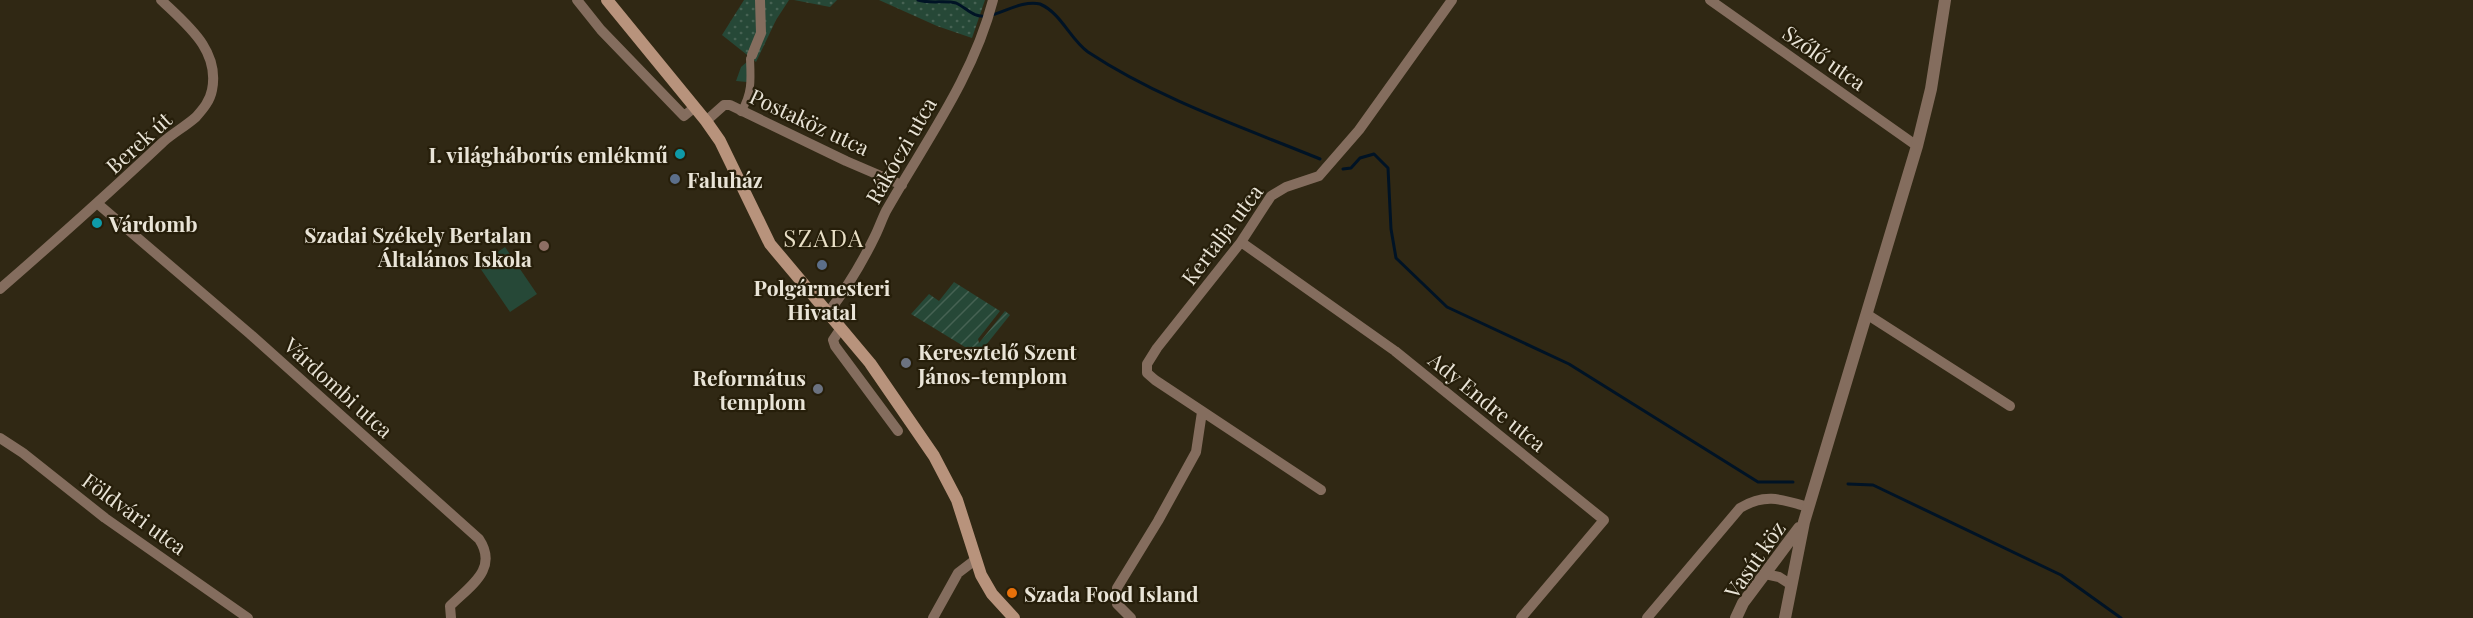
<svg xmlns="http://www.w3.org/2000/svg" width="2473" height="618" font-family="'Playfair Display',serif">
	<defs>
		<pattern id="park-dots" width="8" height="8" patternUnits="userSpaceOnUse" patternTransform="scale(1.5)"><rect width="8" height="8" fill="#264837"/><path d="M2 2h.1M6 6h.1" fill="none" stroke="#466253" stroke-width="1.8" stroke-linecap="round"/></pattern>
		<pattern id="garden-furrows" width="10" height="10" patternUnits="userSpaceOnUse" patternTransform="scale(1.5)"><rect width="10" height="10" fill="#264837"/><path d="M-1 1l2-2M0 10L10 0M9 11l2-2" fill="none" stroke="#466253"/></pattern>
	</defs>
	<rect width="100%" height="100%" fill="#302814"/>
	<!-- grass -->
	<path fill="#264837" d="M748,61L747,82L736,81L741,67Z
		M505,247L537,294L510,312L478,265Z"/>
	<!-- park -->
	<path fill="url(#park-dots)" d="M744,0H789L776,20L756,62L722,35Z
		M794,0H837L830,7Z
		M879,0H985L972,38L937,26Z"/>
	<!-- garden -->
	<path fill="url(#garden-furrows)" d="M954,282L1000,311L978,339L979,343L1005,311L1010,315L978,355L911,314L929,294L939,301Z"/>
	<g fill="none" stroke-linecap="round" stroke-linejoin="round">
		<!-- stream -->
		<path stroke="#001325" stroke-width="3" d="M918,0C930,4 945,0 956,3C967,8 973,18 986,16
			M992,15C1006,11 1025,0 1040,4C1061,13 1070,39 1088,52C1159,99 1242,127 1320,159
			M1343,169L1351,168L1360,158L1374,154L1388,168L1391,229L1396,258L1447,307L1569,364L1758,482H1793
			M1848,484L1873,485L2061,575L2121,618"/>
		<!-- pedestrian -->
		<path stroke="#846d5e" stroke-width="8" d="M741,112C752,93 751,80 750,59"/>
		<!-- minor -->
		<path stroke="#846d5e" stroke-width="10" d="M577,0L601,30L684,116L695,107
			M1710,0L1917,146
			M752,55L761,33L760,0
			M706,121L724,105H730L846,161L902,185
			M98,204L250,334L479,539C499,569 470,586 450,606L451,618
			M1241,242L1395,351L1604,520L1521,618
			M0,289C55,241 110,192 163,142C173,133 186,126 196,117C203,109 210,101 212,90C220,50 187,25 161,0
			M828,313C846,289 862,263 875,236C879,228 882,219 886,211C925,142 973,78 993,0
			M1868,315L2010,406
			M841,328L833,340L835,346L898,431
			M0,438L23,453L105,518L248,618
			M1321,490L1155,380L1147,373V364L1157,348L1241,242L1271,196L1286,187L1319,176L1359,130L1452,0
			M1765,574L1779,577L1790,584
			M933,618L958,573L975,560
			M1131,618L1117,604V588L1158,521L1196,452L1202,412
			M1647,618L1740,508C1765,493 1781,499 1808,507"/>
		<!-- tertiary -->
		<path stroke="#846d5e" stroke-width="12" d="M1736,618L1743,603L1799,528
			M1785,618L1804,522L1917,146L1931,89L1945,0"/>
		<!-- secondary -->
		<path stroke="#b8937c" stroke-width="12" d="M607,0L706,121L720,141L770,244L870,363L934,456L957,500L981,575L992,594L1014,618"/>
	</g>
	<!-- markers -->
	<g fill="#0f9aa8" stroke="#261e0a" stroke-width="2">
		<circle cx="680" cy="154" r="6"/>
		<circle cx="97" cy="223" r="6"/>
	</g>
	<g fill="#5c6f8a" stroke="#261e0a" stroke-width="2">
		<circle cx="675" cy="179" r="6"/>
		<circle cx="822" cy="265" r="6"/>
	</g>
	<circle fill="#8d6e63" stroke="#261e0a" stroke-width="2" cx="544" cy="246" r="6"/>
	<g fill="#6b7280" stroke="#261e0a" stroke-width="2">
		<circle cx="906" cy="363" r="6"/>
		<circle cx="818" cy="389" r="6"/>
	</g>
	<circle fill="#e8710a" stroke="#261e0a" stroke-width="2" cx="1012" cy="593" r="6"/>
	<g text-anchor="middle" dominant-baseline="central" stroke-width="4.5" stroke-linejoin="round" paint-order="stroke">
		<!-- street labels -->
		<g font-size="21" fill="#e9e4d7" stroke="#261e0a">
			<text transform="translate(1825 57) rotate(35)">Szőlő utca</text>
			<text transform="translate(810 121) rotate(25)">Postaköz utca</text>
			<text transform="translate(138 142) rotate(-42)">Berek út</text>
			<text transform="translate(900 150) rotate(-60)">Rákóczi utca</text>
			<text transform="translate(1221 234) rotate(-53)">Kertalja utca</text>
			<text transform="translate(339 387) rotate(42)">Várdombi utca</text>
			<text transform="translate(1488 401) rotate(39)">Ady Endre utca</text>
			<text transform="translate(135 513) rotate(36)">Földvári utca</text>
			<text transform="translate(1754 559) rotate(-55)">Vasút köz</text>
		</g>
		<!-- poi labels -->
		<g font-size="21" font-weight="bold" fill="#e9e4d7" stroke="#261e0a" text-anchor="start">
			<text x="668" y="154" text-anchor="end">I. világháborús emlékmű</text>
			<text x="687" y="179">Faluház</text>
			<text x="109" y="223">Várdomb</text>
			<text x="532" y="234" text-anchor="end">Szadai Székely Bertalan<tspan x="532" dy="24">Általános Iskola</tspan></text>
			<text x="822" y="287" text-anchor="middle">Polgármesteri<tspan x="822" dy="24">Hivatal</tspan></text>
			<text x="918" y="351">Keresztelő Szent<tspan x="918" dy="24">János-templom</tspan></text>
			<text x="806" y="377" text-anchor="end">Református<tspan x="806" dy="24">templom</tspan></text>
			<text x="1024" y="593">Szada Food Island</text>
		</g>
		<!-- quarter labels -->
		<g font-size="24" letter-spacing="1.5" fill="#e9dfc6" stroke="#261e0a">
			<text x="824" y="237">SZADA</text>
		</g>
	</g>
</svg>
